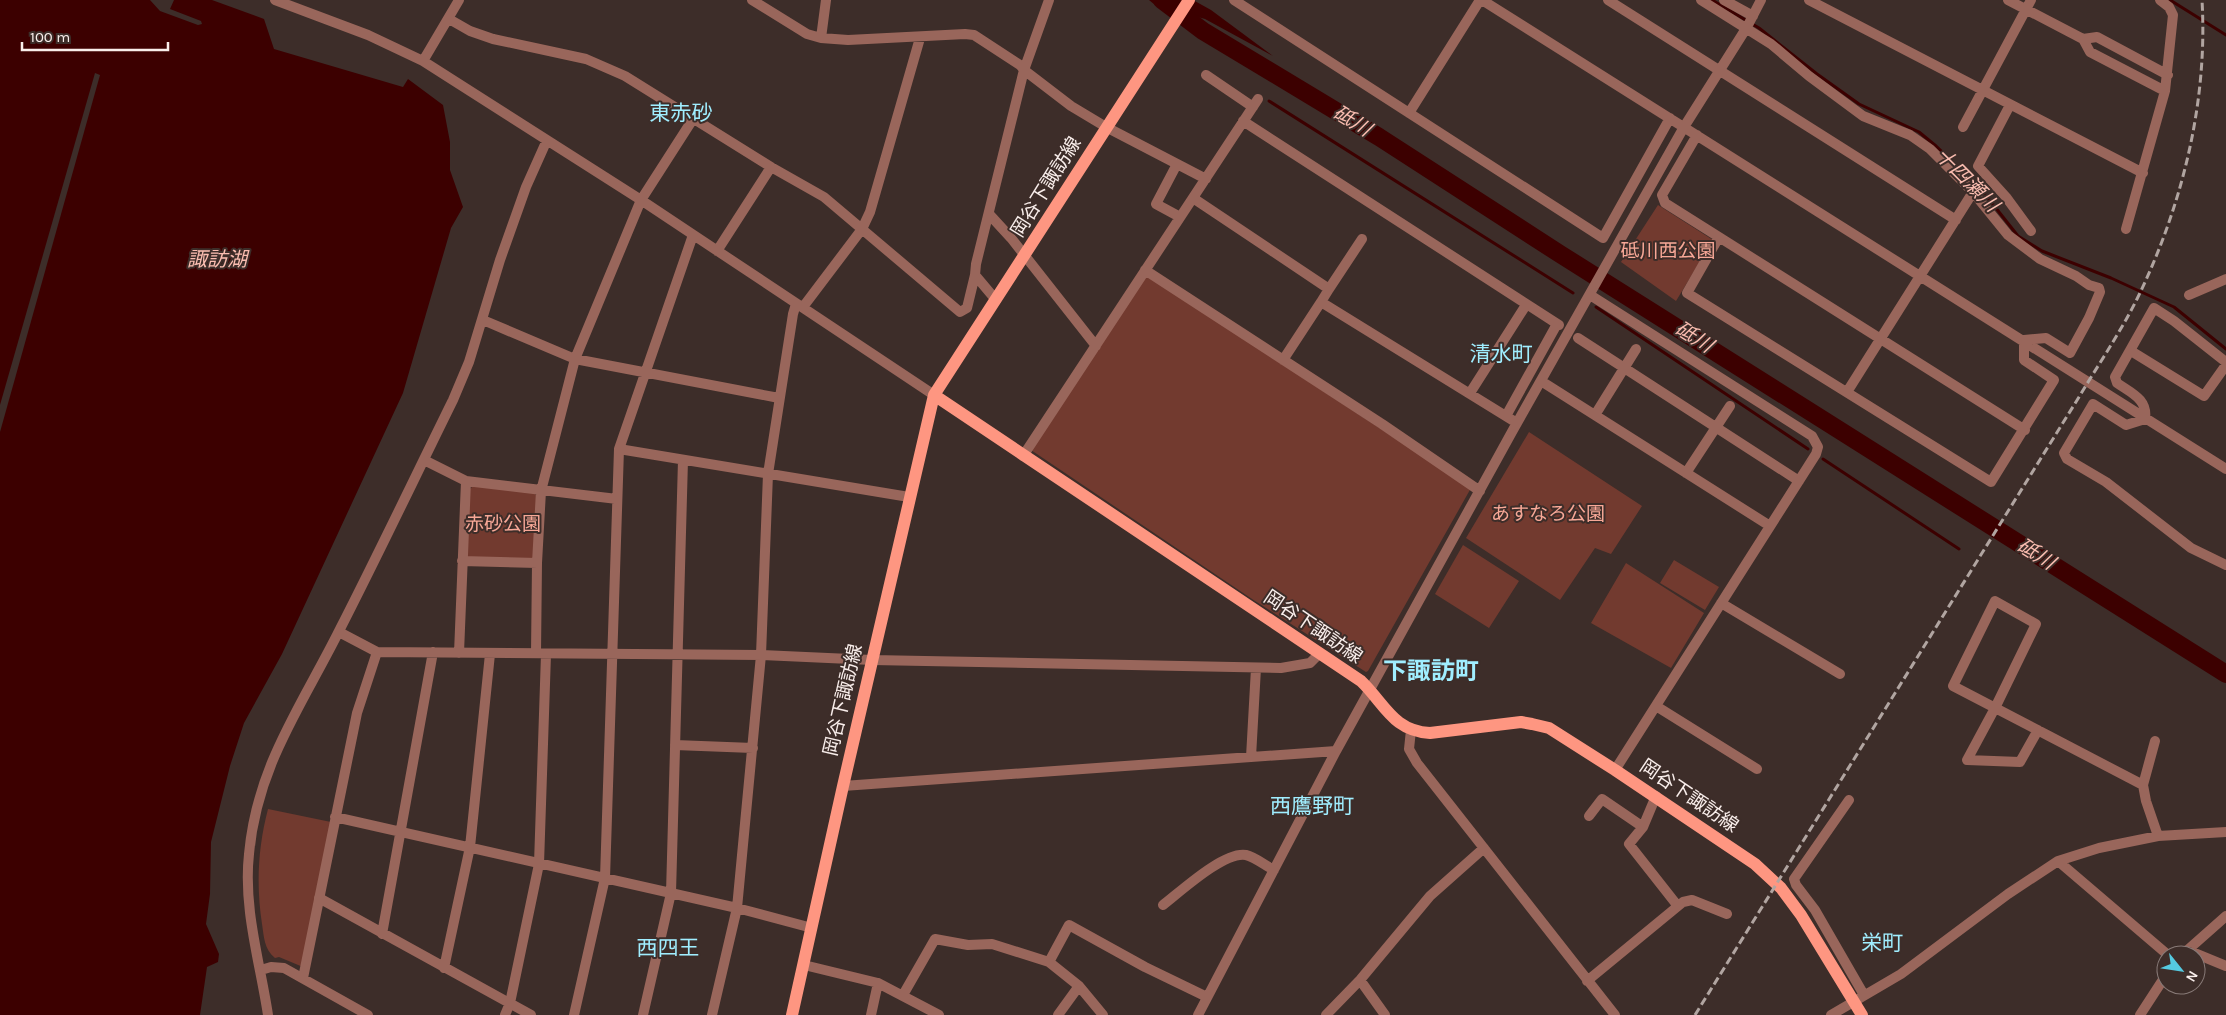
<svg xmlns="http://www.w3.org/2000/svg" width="2226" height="1015" font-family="Karla,'Noto Sans JP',sans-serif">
	<rect width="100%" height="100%" fill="#3d2d29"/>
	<!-- green -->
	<path fill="#723a2f" d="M1658,205L1713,240L1676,301L1621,262Z
		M1146,275L1471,488L1368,671L1366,672L1255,601L1031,450Z
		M1529,432L1642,506L1611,554L1595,548L1560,600L1466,538Z
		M473,486L534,493L538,497L536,560L467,558L469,490Z
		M1463,545L1519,581L1489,628L1435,594Z
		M1674,560L1719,587L1705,610L1660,583Z
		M1626,563L1704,613L1671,668L1591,623Z
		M268,809L331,822L303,967L279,957L275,958C264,949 264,937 262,924C256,885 258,847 268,809Z"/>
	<!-- water -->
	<path fill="#3c0000" d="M0,0H150L160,11L198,25L202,24L201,21L170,9L174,0H212L264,19L274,49L403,87L408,79L443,105L450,142V170L463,207L451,228L403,393L282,654L244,723L230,766L211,842L210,894L206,924L219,954L218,962L207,967L200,1015H0Z
		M1149,0H1193L1211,10L1273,56L1205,19L1155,5Z"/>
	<!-- pier -->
	<path fill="#3d2d29" d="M95,73L100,75L0,432V405Z"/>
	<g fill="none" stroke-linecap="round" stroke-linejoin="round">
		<!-- stream -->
		<path stroke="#3c0000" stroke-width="3" d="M1712,0L1759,28L1817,74L1859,104L1919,132L1936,146L1980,188L2018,236L2042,251L2111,278L2174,307L2226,349
			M2170,0L2226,35
			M1269,101L1573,293
			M1596,307L1808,449
			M1823,459L1959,549"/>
		<!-- river -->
		<path stroke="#3c0000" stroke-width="18" d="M1162,0L1203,31L1379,137L1560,254L2226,674"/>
		<!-- minor -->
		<path stroke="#99665b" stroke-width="10" d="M275,0L368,35L423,61L641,200L934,395
			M752,0L807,34L821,38L848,40L965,34L974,35L1020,65L1024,70L1071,106L1106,127L1206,179
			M1234,0L1603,238L1670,118
			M1482,0L2226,469
			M1608,0L1956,220
			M1701,0L1771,44L1809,76L1863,116L1910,135L1930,149L1973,192L2008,235L2040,259L2076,276L2089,285L2099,288L2100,292L2089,318L2070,353L2046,338L2024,340V360L2054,380L1991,482L1687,293L1719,237
			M1724,0L1753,16
			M1809,0L2143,173
			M2008,0L2083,39L2097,37L2168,75
			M449,19L470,31L493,39L586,59L625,76L771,167L824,197L960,312L967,308L975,275
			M821,38L826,0
			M2083,39L2090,52L2165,91
			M423,61L459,0
			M1206,75L1253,107
			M2010,105L1978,166L2006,197L2031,231
			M1409,113L1480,0
			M1243,121L1559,325
			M1963,127L2031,0
			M1697,135L1662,195L1665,203L2025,430
			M1177,164L1156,204L1180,217
			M1193,198L1329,289L1321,302L1517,423
			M989,214L1011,238L1096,346
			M2126,229L2165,91L2173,15L2169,7L2160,0
			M717,251L771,167
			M1145,270L1382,424L1480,491
			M1329,289L1362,239
			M1590,295L1812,436L1818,447L1816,454L1615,770
			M2189,295L2226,279
			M996,300L975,275L976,264L1024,70L1049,0
			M803,307L862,229L870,212L920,38
			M483,320L575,359L779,398
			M1578,338L1799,481
			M2131,351L2204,396L2226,365
			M1283,360L1321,302
			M2226,362L2174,321L2154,308L2115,377L2117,383C2131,393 2148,399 2145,419L2126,425L2093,404L2064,453L2067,459L2106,482L2191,548L2226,565
			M1541,381L1770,526
			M1847,392L1973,192
			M1470,393L1526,305
			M1595,415L1636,349
			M1506,416L1557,324
			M619,449L909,497
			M1023,456L1258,99
			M424,460L466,481
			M1686,473L1730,406
			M462,561L537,563
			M1721,603L1840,674
			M339,632L377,652L761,655L872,660L1281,668L1310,663L1320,653
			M459,653L466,481L617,499
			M536,653L537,563L541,491L575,359L641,200L693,119
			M1656,706L1757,769
			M1411,730L1409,749L1417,763L1615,1015
			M2038,730L2020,762L1967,760L1995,708L2036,624L1995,601L1953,686C2016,719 2080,752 2143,785
			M2155,741L2143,785L2146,801L2158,836
			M675,745L753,748
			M1251,757L1256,668
			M843,786L1336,751
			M1656,796L1643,827L1629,844L1677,905
			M1849,800L1794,879L1796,885L1815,910L1864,995
			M1589,816L1602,799L1643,827
			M335,817L737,908L812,928
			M2058,861L2168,955
			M319,898L531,1015
			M1163,905C1180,892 1224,851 1246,855C1255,857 1266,866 1274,870
			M382,934L433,652
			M2187,950L2226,966
			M2182,955L2226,916
			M1049,962L1069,925L1145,967L1207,997
			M804,965L878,983L939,1015
			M444,968L470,847L490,654
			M261,970L271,967L284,968L368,1015
			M303,978L357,713L377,652
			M1360,980L1385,1015
			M1587,981L1683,902L1692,900L1727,914
			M903,995L935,939L968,945L992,944L1049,962L1079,986L1103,1015
			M268,1015C260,962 243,908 249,854C257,766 301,707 339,631C378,555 415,477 453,400L469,362L500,260L526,187L547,140
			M505,1015L510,1003L539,864L546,654
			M574,1015L605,878L619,449L693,235
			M643,1015L671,893L683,460
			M712,1015L737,908L761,655L768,474L793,314L796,304
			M871,1015L878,983
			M1058,1015L1079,986
			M1198,1015L1336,751L1513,430L1684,127L1747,27L1761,0
			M1326,1015L1360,980L1430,896L1484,848
			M1831,1015L1901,974L2008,894L2058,861L2099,848L2158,836L2226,832
			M2140,1015L2166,975"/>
		<!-- major -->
		<path stroke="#fe9681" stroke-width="12" d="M934,395L1361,681C1385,704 1393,731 1430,733L1521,722L1532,724L1549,728L1615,770L1755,864L1781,888L1801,915L1862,1015
			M792,1015L843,786L934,395L1189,0"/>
		<!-- rail -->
		<path stroke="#b1a5a1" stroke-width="3" stroke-dasharray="8 4" stroke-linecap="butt" d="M1695,1015L2079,397C2098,365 2120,333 2137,299C2182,207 2208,102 2202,0"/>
	</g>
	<g text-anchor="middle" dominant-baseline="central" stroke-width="4" stroke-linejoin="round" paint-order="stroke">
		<!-- street labels -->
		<g font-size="19" fill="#f9eeeb" stroke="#3d2d29">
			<text transform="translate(1046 187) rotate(-58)">岡谷下諏訪線</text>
			<text transform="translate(1313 627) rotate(34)">岡谷下諏訪線</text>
			<text transform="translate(843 700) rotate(-77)">岡谷下諏訪線</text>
			<text transform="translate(1689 796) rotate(34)">岡谷下諏訪線</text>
		</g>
		<!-- park labels -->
		<g font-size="19" fill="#f8a897" stroke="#3d2d29">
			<text x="1668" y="251">砥川西公園</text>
			<text x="1548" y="514">あすなろ公園</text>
			<text x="503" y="524">赤砂公園</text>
		</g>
		<!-- water labels -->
		<g font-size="20" font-style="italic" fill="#fabdb0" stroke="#3d2d29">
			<text transform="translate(1352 121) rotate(31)">砥川</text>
			<text transform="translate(1967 180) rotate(45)">十四瀬川</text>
			<text x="217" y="259">諏訪湖</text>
			<text transform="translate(1694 337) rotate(32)">砥川</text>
			<text transform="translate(2036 554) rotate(32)">砥川</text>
		</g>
		<!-- quarter labels -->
		<g font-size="21" fill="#a0eeff" stroke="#3d2d29">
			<text x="681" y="113">東赤砂</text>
			<text x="1501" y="354">清水町</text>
			<text x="1312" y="806">西鷹野町</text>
			<text x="1882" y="943">栄町</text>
			<text x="668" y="948">西四王</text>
		</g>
		<!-- district labels -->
		<g font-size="24" font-weight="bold" fill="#a0eeff" stroke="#3d2d29">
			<text x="1431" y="671">下諏訪町</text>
		</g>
	</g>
	<!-- north arrow -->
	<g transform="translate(2181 970) rotate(120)"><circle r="24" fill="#3d2d29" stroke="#887a77"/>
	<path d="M0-4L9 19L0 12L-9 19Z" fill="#55cae0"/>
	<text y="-8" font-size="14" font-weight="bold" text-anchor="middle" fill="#f9eeeb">N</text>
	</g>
	<!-- scale -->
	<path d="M22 42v8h146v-8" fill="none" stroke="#f9eeeb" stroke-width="2.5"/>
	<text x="30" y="42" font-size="15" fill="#f9eeeb" stroke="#3d2d29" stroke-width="4" paint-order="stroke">100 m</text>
</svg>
